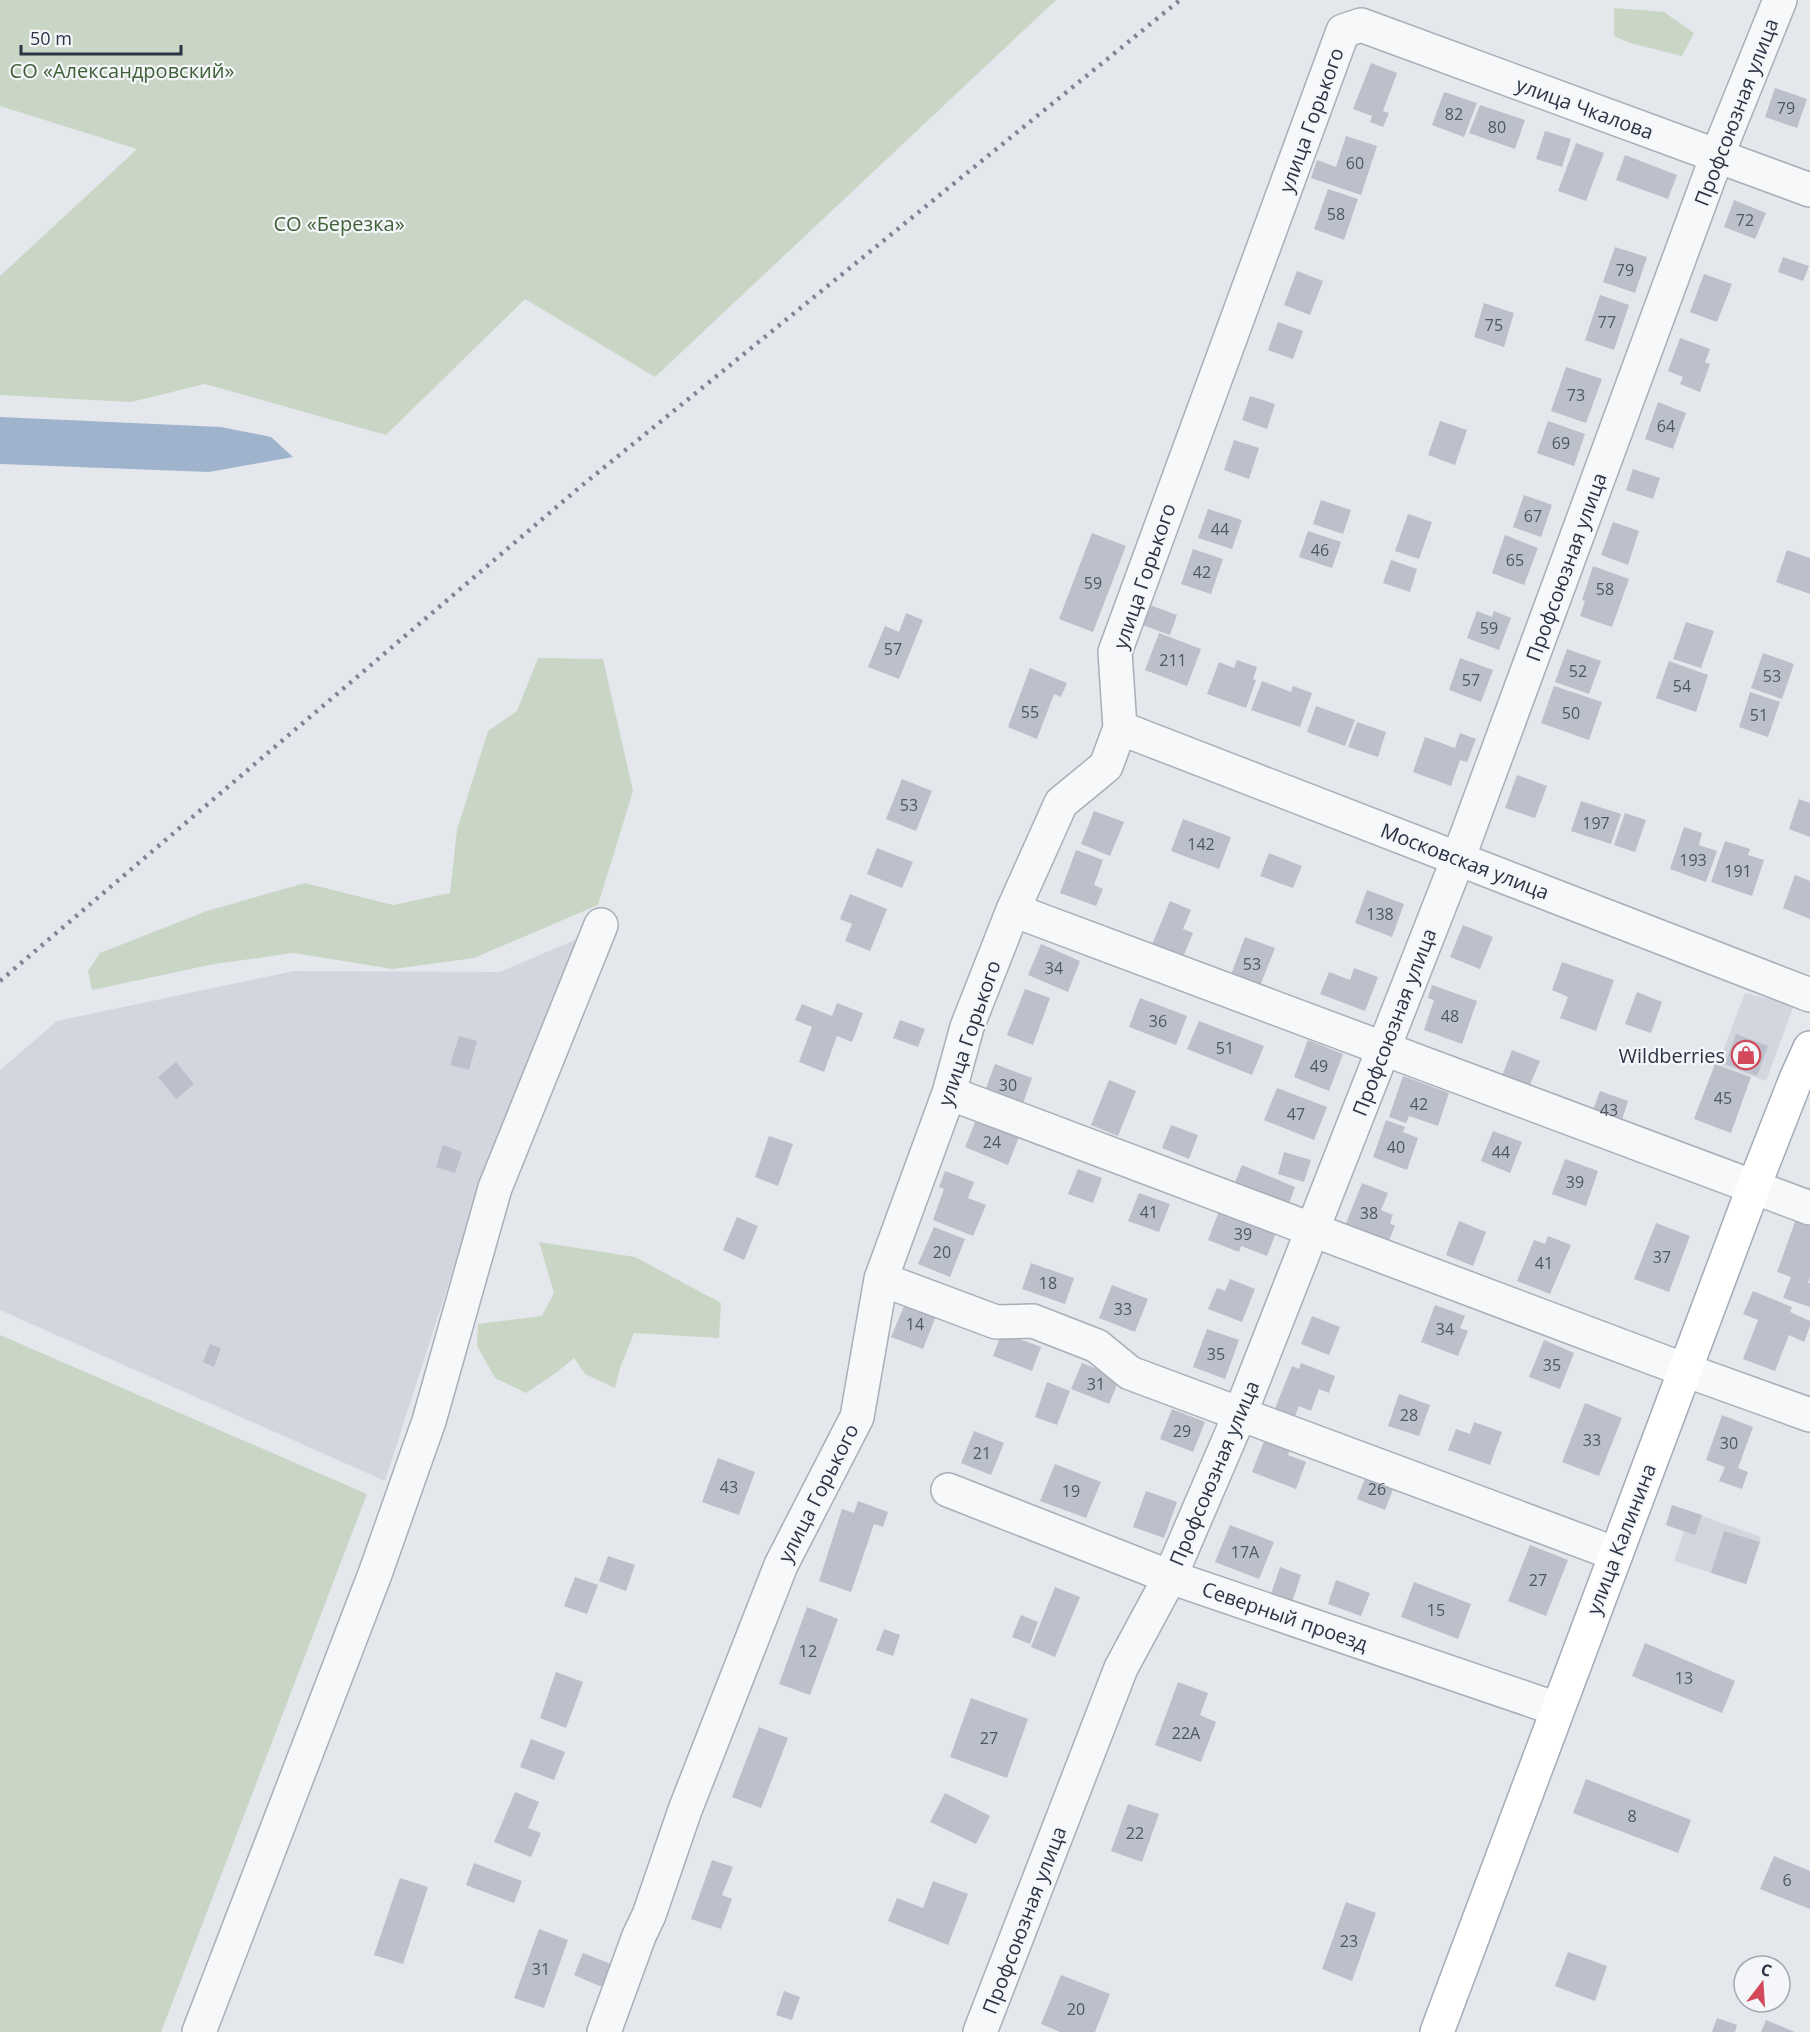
<svg xmlns="http://www.w3.org/2000/svg" width="1810" height="2032" font-family="'Open Sans',sans-serif">
	<rect width="100%" height="100%" fill="#e4e7ec"/>
	<!-- built -->
	<path fill="#d2d6de" d="M582,937L477,1195L385,1481L0,1310V1070L57,1021L294,971L500,972Z
		M1745,993L1794,1005L1766,1081L1718,1064Z
		M1672,1505L1761,1537L1746,1584L1674,1561L1684,1531L1666,1525Z"/>
	<!-- green -->
	<path fill="#c9d6c5" d="M0,0H1056L655,377L525,299L386,435L205,384L131,402L0,395V276L137,149L0,106Z
		M1614,8L1664,12L1694,33L1682,56L1630,43L1614,36Z
		M538,658L603,659L633,791L598,905L474,958L393,969L294,953L214,964L92,990L88,971L100,953L207,911L305,883L393,905L450,893L457,830L488,731L517,711Z
		M539,1242L635,1257L721,1303L719,1338L634,1333L620,1368L615,1388L585,1374L574,1358L557,1372L526,1393L495,1378L477,1346L478,1324L542,1316L554,1293Z
		M0,1335L367,1494L161,2032H0Z"/>
	<!-- water -->
	<path fill="#9fb4cc" d="M0,417L221,427L271,437L293,457L209,472L0,464Z"/>
	<!-- building -->
	<path fill="#bbc0ca" d="M1371,63L1397,73L1383,111L1389,113L1383,127L1370,122L1372,116L1353,109Z
		M1775,88L1807,99L1797,128L1765,117Z
		M1444,92L1477,103L1464,137L1432,125Z
		M1480,105L1525,120L1515,149L1469,133Z
		M1545,131L1571,139L1562,167L1536,159Z
		M1346,136L1377,146L1361,195L1311,178L1317,160L1336,167Z
		M1576,143L1604,153L1586,201L1558,191Z
		M1625,155L1677,175L1668,199L1616,180Z
		M1328,189L1358,199L1344,240L1314,229Z
		M1734,200L1766,213L1755,239L1724,227Z
		M1615,247L1647,257L1635,293L1603,282Z
		M1783,257L1809,266L1803,281L1778,272Z
		M1297,271L1323,281L1310,315L1284,305Z
		M1704,274L1732,284L1717,322L1690,312Z
		M1600,295L1629,305L1614,350L1585,340Z
		M1484,303L1514,313L1504,347L1474,337Z
		M1278,322L1303,331L1293,359L1268,350Z
		M1680,338L1710,349L1705,362L1710,364L1700,392L1680,384L1683,377L1668,371Z
		M1566,367L1602,379L1586,423L1551,411Z
		M1250,396L1275,404L1267,429L1242,420Z
		M1658,402L1686,413L1673,449L1645,439Z
		M1440,421L1467,430L1455,465L1428,455Z
		M1548,421L1585,434L1574,466L1537,453Z
		M1234,440L1259,448L1249,479L1224,470Z
		M1633,469L1660,478L1653,499L1626,490Z
		M1524,495L1552,505L1541,537L1513,527Z
		M1321,500L1351,510L1343,534L1313,524Z
		M1208,509L1242,520L1232,549L1198,538Z
		M1408,514L1432,522L1419,559L1395,551Z
		M1613,522L1639,531L1628,565L1601,555Z
		M1308,531L1341,542L1332,568L1299,557Z
		M1092,533L1126,546L1093,632L1059,619Z
		M1505,535L1538,548L1524,585L1492,573Z
		M1193,549L1223,559L1211,594L1181,584Z
		M1787,550L1810,558V594L1776,582Z
		M1391,560L1417,569L1410,592L1383,583Z
		M1593,566L1629,579L1612,627L1580,616L1585,601L1582,600Z
		M1150,605L1177,615L1170,635L1142,625Z
		M1477,611L1492,617L1494,611L1511,618L1499,650L1467,638Z
		M906,613L923,620L899,679L868,667L885,626L899,632Z
		M1686,622L1714,631L1701,668L1673,659Z
		M1159,633L1201,649L1187,686L1145,670Z
		M1567,649L1601,661L1589,694L1555,682Z
		M1763,653L1794,664L1782,699L1751,688Z
		M1460,658L1493,670L1481,702L1449,690Z
		M1237,660L1257,667L1253,679L1256,680L1246,708L1207,694L1219,662L1234,668Z
		M1669,661L1708,675L1696,712L1656,698Z
		M1030,668L1067,683L1061,697L1054,694L1037,739L1008,727Z
		M1262,681L1291,692L1293,686L1312,693L1300,727L1251,710Z
		M1554,686L1602,702L1589,740L1541,723Z
		M1750,692L1780,702L1768,737L1739,727Z
		M1316,706L1355,720L1345,746L1307,732Z
		M1357,722L1386,732L1378,757L1348,747Z
		M1460,733L1476,739L1467,762L1460,760L1451,786L1413,772L1425,737L1455,748Z
		M1517,775L1547,786L1535,818L1505,808Z
		M902,779L932,791L916,831L886,819Z
		M1799,799L1810,803V837L1789,829Z
		M1581,801L1621,814L1611,844L1571,831Z
		M1094,811L1124,822L1110,856L1081,844Z
		M1625,813L1646,820L1635,852L1614,845Z
		M1183,819L1231,837L1219,869L1171,851Z
		M1684,827L1702,833L1699,845L1717,851L1706,882L1670,869Z
		M1725,841L1750,849L1748,855L1764,860L1752,896L1711,882Z
		M877,848L913,862L902,888L867,874Z
		M1076,850L1103,860L1094,885L1103,889L1096,906L1060,893Z
		M1269,853L1302,866L1293,888L1260,876Z
		M1795,875L1810,881V919L1783,908Z
		M1367,890L1404,904L1392,937L1355,923Z
		M850,894L887,909L870,951L845,941L852,924L840,919Z
		M1170,901L1191,910L1183,929L1193,933L1181,962L1150,949Z
		M1463,925L1493,937L1480,969L1450,957Z
		M1245,937L1275,948L1258,991L1229,980Z
		M1041,944L1080,961L1068,992L1028,975Z
		M1562,962L1614,980L1596,1031L1560,1018L1568,997L1552,990Z
		M1354,968L1378,977L1365,1011L1320,994L1329,972L1350,980Z
		M1432,985L1477,1001L1462,1044L1424,1030L1434,1000L1428,998Z
		M1025,989L1050,998L1033,1045L1007,1035Z
		M1637,992L1662,1002L1651,1033L1625,1024Z
		M1140,998L1187,1016L1176,1045L1129,1027Z
		M837,1003L863,1013L852,1042L837,1036L824,1072L799,1062L812,1027L795,1020L802,1004L832,1016Z
		M900,1020L925,1029L918,1047L893,1038Z
		M1199,1021L1264,1046L1252,1075L1187,1049Z
		M1736,1034L1768,1046L1757,1076L1725,1064Z
		M459,1036L477,1041L469,1070L450,1065Z
		M1308,1040L1343,1054L1329,1091L1294,1077Z
		M1512,1050L1540,1061L1529,1087L1502,1076Z
		M176,1062L194,1084L176,1099L158,1077Z
		M995,1064L1032,1078L1022,1106L984,1093Z
		M1715,1064L1751,1077L1731,1133L1694,1119Z
		M1403,1076L1449,1093L1438,1126L1409,1116L1406,1123L1389,1117Z
		M1109,1080L1136,1091L1118,1136L1091,1125Z
		M1277,1088L1327,1107L1314,1140L1264,1120Z
		M1600,1091L1628,1101L1619,1129L1590,1118Z
		M976,1120L1019,1137L1008,1165L965,1147Z
		M1386,1120L1405,1127L1403,1132L1418,1138L1407,1170L1373,1157Z
		M1171,1125L1198,1135L1189,1159L1162,1148Z
		M1493,1131L1522,1142L1510,1173L1481,1161Z
		M769,1136L793,1144L778,1186L755,1177Z
		M443,1145L462,1152L455,1173L436,1167Z
		M1284,1152L1311,1160L1304,1182L1278,1174Z
		M1565,1159L1598,1171L1586,1206L1552,1194Z
		M1242,1165L1295,1187L1287,1209L1233,1187Z
		M1078,1169L1102,1178L1093,1203L1068,1194Z
		M945,1171L974,1182L968,1198L986,1205L973,1236L933,1220L944,1189L939,1187Z
		M1362,1183L1388,1193L1381,1210L1393,1215L1390,1223L1395,1226L1388,1243L1345,1226Z
		M1139,1193L1170,1204L1159,1232L1128,1221Z
		M1221,1206L1278,1228L1267,1256L1241,1246L1239,1252L1208,1240Z
		M737,1217L758,1226L744,1260L723,1250Z
		M1796,1219L1810,1224V1277L1808,1283H1810V1307L1783,1298L1791,1277L1777,1272Z
		M1459,1221L1486,1232L1473,1266L1446,1255Z
		M1656,1223L1690,1236L1669,1292L1634,1279Z
		M934,1227L965,1239L950,1277L918,1264Z
		M1548,1236L1571,1245L1550,1294L1517,1281L1534,1240L1545,1244Z
		M1031,1263L1074,1278L1065,1304L1022,1289Z
		M1230,1279L1255,1289L1242,1322L1208,1309L1217,1288L1225,1291Z
		M1112,1285L1148,1299L1135,1332L1099,1318Z
		M1753,1291L1792,1307L1790,1312L1810,1321V1326L1804,1342L1789,1335L1775,1371L1743,1359L1758,1320L1743,1314Z
		M907,1299L938,1311L923,1349L891,1337Z
		M1435,1305L1465,1316L1460,1328L1468,1331L1458,1356L1421,1342Z
		M1312,1316L1340,1327L1329,1355L1301,1344Z
		M1207,1329L1239,1340L1225,1379L1193,1367Z
		M1002,1332L1041,1347L1032,1371L993,1356Z
		M1544,1340L1574,1353L1560,1389L1529,1377Z
		M210,1344L221,1348L214,1367L203,1362Z
		M1082,1363L1120,1378L1109,1404L1071,1389Z
		M1301,1363L1335,1376L1329,1393L1319,1389L1311,1411L1299,1406L1292,1424L1272,1416L1292,1366L1299,1369Z
		M1047,1382L1070,1391L1057,1425L1035,1417Z
		M1399,1394L1430,1405L1419,1436L1388,1426Z
		M1585,1403L1622,1418L1599,1476L1562,1462Z
		M1172,1409L1205,1422L1193,1452L1160,1439Z
		M1722,1415L1753,1427L1738,1468L1748,1472L1742,1489L1719,1481L1725,1467L1706,1460Z
		M1474,1422L1502,1432L1490,1465L1448,1450L1456,1429L1470,1434Z
		M974,1431L1004,1443L991,1475L961,1463Z
		M1268,1431L1293,1441L1288,1455L1306,1462L1296,1489L1252,1472Z
		M718,1458L755,1472L739,1515L702,1502Z
		M1055,1464L1101,1482L1086,1518L1040,1501Z
		M1369,1468L1397,1479L1385,1510L1357,1499Z
		M1146,1491L1177,1502L1164,1538L1133,1527Z
		M858,1501L888,1512L883,1527L874,1524L851,1592L819,1581L842,1509L854,1513Z
		M1672,1505L1702,1515L1695,1535L1666,1525Z
		M1230,1525L1274,1542L1259,1579L1215,1562Z
		M1724,1531L1760,1542L1746,1584L1711,1573Z
		M1530,1545L1568,1560L1546,1616L1508,1601Z
		M608,1556L635,1565L626,1591L599,1581Z
		M1280,1567L1301,1575L1292,1602L1271,1594Z
		M575,1577L598,1585L587,1614L564,1606Z
		M1336,1580L1370,1593L1361,1616L1328,1604Z
		M1414,1582L1471,1604L1458,1639L1401,1617Z
		M1055,1587L1080,1597L1055,1657L1031,1647Z
		M807,1607L838,1619L810,1695L779,1684Z
		M1021,1615L1038,1622L1030,1644L1012,1637Z
		M884,1629L900,1635L893,1656L876,1650Z
		M1645,1643L1735,1681L1722,1713L1632,1676Z
		M556,1672L583,1682L566,1728L540,1718Z
		M1178,1682L1208,1693L1200,1715L1216,1722L1201,1762L1155,1745Z
		M971,1698L1028,1719L1007,1778L950,1757Z
		M759,1727L788,1738L761,1808L732,1797Z
		M531,1739L565,1752L554,1780L520,1767Z
		M1586,1779L1691,1820L1678,1853L1573,1813Z
		M515,1792L539,1802L528,1828L541,1833L531,1857L494,1842Z
		M945,1793L990,1816L976,1844L930,1822Z
		M1128,1804L1159,1814L1142,1862L1111,1851Z
		M1774,1856L1810,1871V1909L1760,1889Z
		M712,1860L733,1867L722,1895L732,1899L721,1929L691,1919Z
		M474,1863L522,1881L514,1903L466,1885Z
		M400,1878L428,1887L403,1964L374,1955Z
		M933,1881L968,1894L948,1945L888,1921L897,1898L923,1908Z
		M1346,1902L1376,1913L1352,1981L1322,1969Z
		M539,1929L568,1940L544,2008L514,1998Z
		M1568,1952L1607,1966L1595,2001L1555,1986Z
		M583,1953L611,1964L602,1987L574,1975Z
		M1061,1975L1110,1994L1095,2032H1060L1041,2024Z
		M784,1991L800,1997L792,2020L776,2015Z
		M1717,2018L1737,2025L1735,2032H1712Z
		M1766,2020L1795,2032H1761Z"/>
	<g fill="none" stroke-linecap="round" stroke-linejoin="round">
		<!-- minor casing -->
		<g stroke="#a9aeb7" stroke-width="36">
			<path id="minor" d="M1120,728L1810,995
				M1013,910L1810,1208
				M949,1093L1685,1370L1810,1415
				M881,1279L996,1322L1033,1321L1097,1346L1130,1373L1616,1554
				M948,1490L1170,1577L1557,1709
				M199,2032L375,1574L429,1421L495,1188L601,925
				M604,2032L639,1936L649,1915L685,1810L781,1565L857,1417L881,1279L949,1093L967,1027L1013,910L1061,803L1106,766L1120,728L1115,652L1343,31L1361,25L1810,190
				M980,2032L1121,1668L1170,1577L1240,1414L1458,859L1717,156L1780,0"/>
		</g>
		<!-- major casing -->
		<g stroke="#a3abb8" stroke-width="36">
			<path id="major" d="M1437,2032L1754,1186L1796,1079L1810,1048"/>
		</g>
		<!-- minor -->
		<use href="#minor" stroke="#f7f8fa" stroke-width="33"/>
		<!-- major -->
		<use href="#major" stroke="#fff" stroke-width="33"/>
		<!-- rail -->
		<path stroke="#7d8696" stroke-width="4.5" stroke-dasharray="3 6" stroke-linecap="butt" d="M0,981L580,487L1180,0"/>
	</g>
	<!-- icons -->
	<defs>
		<g id="shop-ring" transform="scale(1.5)"><circle r="9.5" fill="#f4f6f9" stroke="#d1495b" stroke-width="1.5"/><path d="M-5-2.5h2.3a2.7 3.5 0 0 1 5.4 0H5L5.5 6h-11ZM-1.5-2.5h3a1.5 2.3 0 0 0-3 0Z" fill="#d1495b"/></g>
	</defs>
	<g fill-rule="evenodd">
		<use href="#shop-ring" x="1746" y="1055"/>
	</g>
	<g text-anchor="middle" dominant-baseline="central" stroke-width="4.5" stroke-linejoin="round" paint-order="stroke">
		<!-- number labels -->
		<g font-size="16" fill="#4f5766">
			<text x="1786" y="108">79</text>
			<text x="1454" y="114">82</text>
			<text x="1497" y="127">80</text>
			<text x="1355" y="163">60</text>
			<text x="1336" y="214">58</text>
			<text x="1745" y="220">72</text>
			<text x="1625" y="270">79</text>
			<text x="1607" y="322">77</text>
			<text x="1494" y="325">75</text>
			<text x="1576" y="395">73</text>
			<text x="1666" y="426">64</text>
			<text x="1561" y="443">69</text>
			<text x="1533" y="516">67</text>
			<text x="1220" y="529">44</text>
			<text x="1320" y="550">46</text>
			<text x="1515" y="560">65</text>
			<text x="1202" y="572">42</text>
			<text x="1093" y="583">59</text>
			<text x="1605" y="589">58</text>
			<text x="1489" y="628">59</text>
			<text x="893" y="649">57</text>
			<text x="1173" y="660">211</text>
			<text x="1578" y="671">52</text>
			<text x="1772" y="676">53</text>
			<text x="1471" y="680">57</text>
			<text x="1682" y="686">54</text>
			<text x="1030" y="712">55</text>
			<text x="1571" y="713">50</text>
			<text x="1759" y="715">51</text>
			<text x="909" y="805">53</text>
			<text x="1596" y="823">197</text>
			<text x="1201" y="844">142</text>
			<text x="1693" y="860">193</text>
			<text x="1738" y="871">191</text>
			<text x="1380" y="914">138</text>
			<text x="1252" y="964">53</text>
			<text x="1054" y="968">34</text>
			<text x="1450" y="1016">48</text>
			<text x="1158" y="1021">36</text>
			<text x="1225" y="1048">51</text>
			<text x="1319" y="1066">49</text>
			<text x="1008" y="1085">30</text>
			<text x="1723" y="1098">45</text>
			<text x="1419" y="1104">42</text>
			<text x="1609" y="1110">43</text>
			<text x="1296" y="1114">47</text>
			<text x="992" y="1142">24</text>
			<text x="1396" y="1147">40</text>
			<text x="1501" y="1152">44</text>
			<text x="1575" y="1182">39</text>
			<text x="1149" y="1212">41</text>
			<text x="1369" y="1213">38</text>
			<text x="1243" y="1234">39</text>
			<text x="942" y="1252">20</text>
			<text x="1662" y="1257">37</text>
			<text x="1544" y="1263">41</text>
			<text x="1048" y="1283">18</text>
			<text x="1123" y="1309">33</text>
			<text x="915" y="1324">14</text>
			<text x="1445" y="1329">34</text>
			<text x="1216" y="1354">35</text>
			<text x="1552" y="1365">35</text>
			<text x="1096" y="1384">31</text>
			<text x="1409" y="1415">28</text>
			<text x="1182" y="1431">29</text>
			<text x="1592" y="1440">33</text>
			<text x="1729" y="1443">30</text>
			<text x="982" y="1453">21</text>
			<text x="729" y="1487">43</text>
			<text x="1377" y="1489">26</text>
			<text x="1071" y="1491">19</text>
			<text x="1245" y="1552">17А</text>
			<text x="1538" y="1580">27</text>
			<text x="1436" y="1610">15</text>
			<text x="808" y="1651">12</text>
			<text x="1684" y="1678">13</text>
			<text x="1186" y="1733">22А</text>
			<text x="989" y="1738">27</text>
			<text x="1632" y="1816">8</text>
			<text x="1135" y="1833">22</text>
			<text x="1787" y="1880">6</text>
			<text x="1349" y="1941">23</text>
			<text x="541" y="1969">31</text>
			<text x="1076" y="2009">20</text>
		</g>
		<!-- park labels -->
		<g font-size="20" fill="#3f6138" stroke="#f4f6f9">
			<text x="122" y="70">СО «Александровский»</text>
			<text x="339" y="223">СО «Березка»</text>
		</g>
		<!-- street labels -->
		<g font-size="20" fill="#2b3445" stroke="#f4f6f9">
			<text transform="translate(1585 108) rotate(20)">улица Чкалова</text>
			<text transform="translate(1736 112) rotate(-69)">Профсоюзная улица</text>
			<text transform="translate(1311 120) rotate(-70)">улица Горького</text>
			<text transform="translate(1566 567) rotate(-70)">Профсоюзная улица</text>
			<text transform="translate(1144 576) rotate(-71)">улица Горького</text>
			<text transform="translate(1465 861) rotate(21)">Московская улица</text>
			<text transform="translate(1394 1022) rotate(-69)">Профсоюзная улица</text>
			<text transform="translate(969 1033) rotate(-71)">улица Горького</text>
			<text transform="translate(1214 1473) rotate(-67)">Профсоюзная улица</text>
			<text transform="translate(818 1493) rotate(-63)">улица Горького</text>
			<text transform="translate(1621 1539) rotate(-69)">улица Калинина</text>
			<text transform="translate(1285 1616) rotate(19)">Северный проезд</text>
			<text transform="translate(1024 1920) rotate(-69)">Профсоюзная улица</text>
		</g>
		<!-- poi labels -->
		<g font-size="20" fill="#2b3445" stroke="#f4f6f9" text-anchor="end">
			<text x="1725" y="1055">Wildberries</text>
		</g>
	</g>
	<!-- north arrow -->
	<g transform="translate(1762 1984) rotate(17)"><circle r="28" fill="#f4f6f9" stroke="#a4a8b1" stroke-width="1.5"/>
	<path d="M0-4.5L10 22L0 15L-10 22Z" fill="#d1495b"/>
	<text y="-9" font-size="16" font-weight="bold" text-anchor="middle" fill="#2b3445">С</text>
	</g>
	<!-- scale -->
	<path d="M21 45v9h160v-9" fill="none" stroke="#2b3445" stroke-width="3"/>
	<text x="30" y="45" font-size="18" fill="#2b3445" stroke="#f4f6f9" stroke-width="4.5" paint-order="stroke">50 m</text>
</svg>
